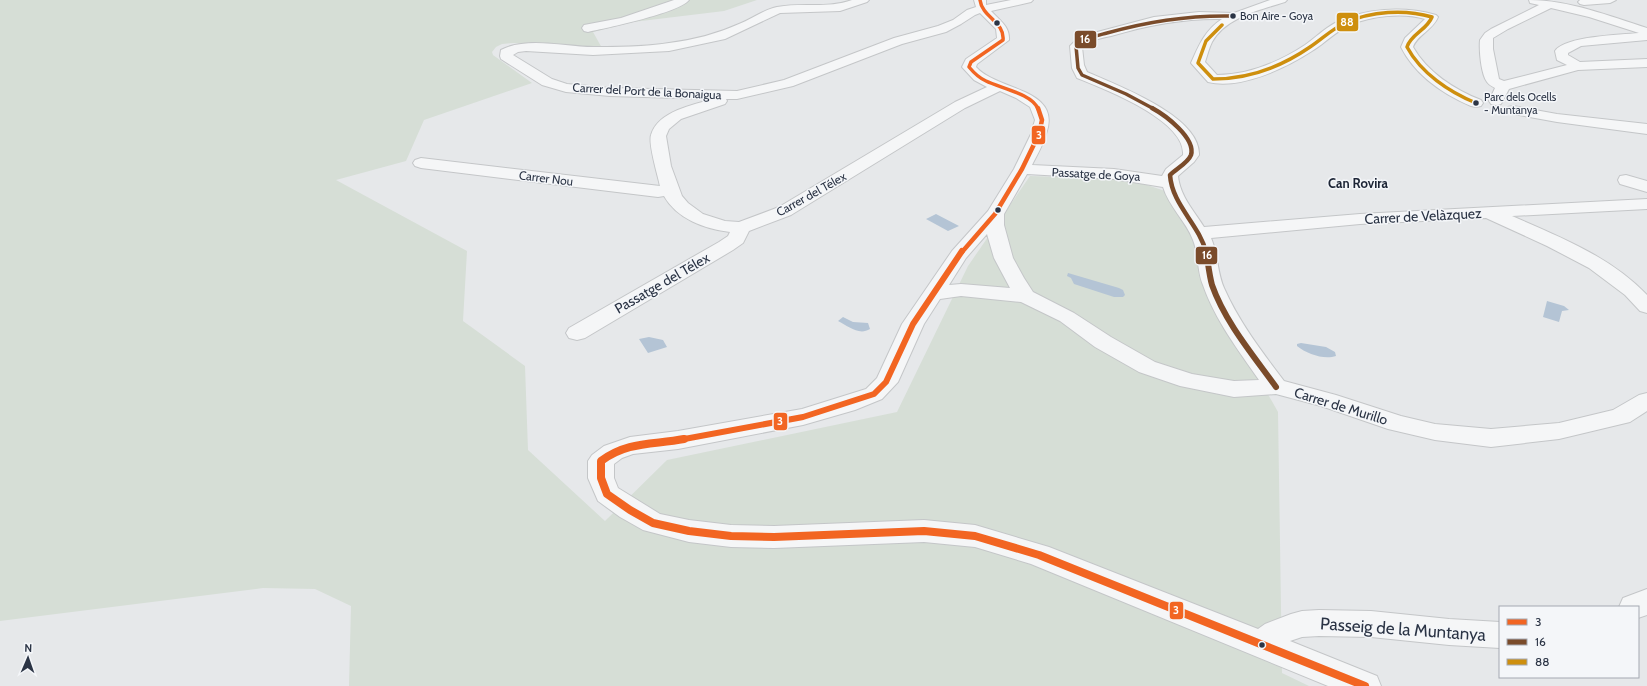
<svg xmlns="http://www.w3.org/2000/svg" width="1647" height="686" font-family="Cabin,sans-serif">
	<rect width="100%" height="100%" fill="#e6e8ea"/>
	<!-- green -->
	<path fill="#d6ded6" d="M0,0H757L724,11L633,22L593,32L602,48L513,43L502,44L496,47L492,52L493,55L532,83L424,120L406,161L336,180L467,251L463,321L525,366L528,450L605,521L667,460L897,412L968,266L1030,176L1129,179L1168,192L1199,232L1205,283L1278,412L1282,673L1309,686H349L351,606L315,589L263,588L0,621Z"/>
	<!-- water -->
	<path fill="#b4c4d5" d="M936,214L959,226L948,231L926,219Z
		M1068,273L1119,288L1123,290L1125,295L1123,297H1114L1074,284L1071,278L1067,276Z
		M1547,301L1564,306L1569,310L1562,311L1559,322L1543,317Z
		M843,317L853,322L868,323L870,329C859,336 848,326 838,321Z
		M649,337L663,340L667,347L648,353L639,339Z
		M1301,343L1326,347L1335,352L1336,356C1324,360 1307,354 1297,346V344Z"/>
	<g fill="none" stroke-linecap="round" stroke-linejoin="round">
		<!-- minor casing -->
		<g stroke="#c4c6c8" stroke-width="2">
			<path id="minor" d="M674,0H689C679,13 606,28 588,32L584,31L582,28L584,25L621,18Z
				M852,0H869L867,2L840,11L780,13L725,39L669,51L593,55L526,51L518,52L513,55L552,79L567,84L610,88L737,91L784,80L894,38L938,26L953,20L967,10L976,7L974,0H986V5L1011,0H1033L1031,2L991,11C999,20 1010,26 1009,40L977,64L976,67C997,91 1063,88 1046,134C1043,145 1037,155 1032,165L1114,169L1162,176L1166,169L1183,155C1186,120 1104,89 1077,78L1072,68L1070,46L1075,41L1086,35L1154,17L1199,12L1234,13L1270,0H1287L1285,2C1260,10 1226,17 1212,42C1209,48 1207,56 1205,62L1217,75C1248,75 1279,62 1305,45C1315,38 1324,29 1335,23C1365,8 1404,6 1436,15L1438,17C1433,30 1417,35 1413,47C1427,72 1455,90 1481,100L1483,103L1481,106L1476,107L1471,106C1443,94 1415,75 1401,47L1405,38L1425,19C1403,12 1371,16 1350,25C1336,31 1325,43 1312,51C1286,68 1240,90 1208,82L1191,63C1199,45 1205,30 1222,19C1183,18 1148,25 1111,36C1101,38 1091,40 1082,47L1084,65L1087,72C1116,85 1201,116 1199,155L1194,162L1178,176C1180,196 1194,211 1204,227L1360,214L1647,199V209L1512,216C1560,237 1611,257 1647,295V313L1640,311L1625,295L1589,268L1547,246L1486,218L1360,224L1211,238C1218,254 1217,272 1224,288C1239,322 1262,352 1284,381L1336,395L1401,416L1435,424L1491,429L1559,423L1613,410L1639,395L1647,393V411L1630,422L1559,439L1491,447L1435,440L1388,429L1321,406L1276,394L1234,397L1180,386L1139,372L1095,347L1060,321L1021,302L961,296L940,299L924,324L898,382L882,399L855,410L803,425L678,449L633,454L622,458L614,464V478L618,488L660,514L689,520L731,525L774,526L924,520L975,525L1049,547L1258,629L1265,624L1291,614L1302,611L1319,610L1371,611L1449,619L1500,622V648L1449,645L1371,637L1319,636L1302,637L1290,641L1377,676L1381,686H1328L1031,564L975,547L924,542L774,548L731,547L689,542L643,530L620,517L598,501L588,478V461L592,455L604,446L630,437L678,431L802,409L866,389L877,378L902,324L952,251L988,211L1014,169L1031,134L1035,120L1030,107L1016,98L1000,91L965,108L791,215L749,231L743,243L733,250L585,338L577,340L569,338L566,333L569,328L719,242L728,236L730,232C705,229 677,219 664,196L658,197L421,168L415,166L413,163L415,160L421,158L660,186C658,176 648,144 651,135C658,111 693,105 713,99L610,96L566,92L542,85L501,59L500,56L501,50C527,36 565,47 594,47C618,47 645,47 669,43C693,40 717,34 739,24C752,19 763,10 777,7C803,2 827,9 852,0ZM980,13L996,29L997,38L966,59L962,67L974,80L987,87L955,102L779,207L739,222L725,221L703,214L688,203L682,196L671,166L666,136L669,129L681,119L725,104L727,101L726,99H737L793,86L902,44L946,32L961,24L975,15ZM1027,174L1114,179L1163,187C1169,207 1186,221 1193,240C1199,255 1197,271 1203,285C1215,320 1239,351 1259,380L1234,381L1192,374L1155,362L1111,337L1074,313L1033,292L1024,278L1013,258L1004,225V214ZM987,234L994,258L1010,288L961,284L949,285L966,258Z
				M1529,0C1569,0 1609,16 1647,28V40L1581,46L1568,53V55L1580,62L1647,59V67L1578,70L1509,89L1501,104L1496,105L1491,104L1489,101L1495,88C1492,86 1489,85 1487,82C1481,74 1479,50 1480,40L1485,33L1491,29L1539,5L1530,3ZM1551,8L1589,17L1639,33C1620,35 1565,36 1555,51L1557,60L1567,65L1504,81L1499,79L1493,49V38L1508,29Z
				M1580,0H1616L1610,3L1584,5L1580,4L1578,2Z
				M1513,106L1557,114L1647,124V134L1557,122L1508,113L1506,110L1508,107Z
				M1626,175L1647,181V192L1620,184L1618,180L1620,176Z
				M1647,589V615L1638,618V607H1619L1623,598Z"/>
		</g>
		<!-- minor -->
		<use href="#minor" fill="#f5f6f7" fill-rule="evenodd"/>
		<!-- bus-1-far3 casing -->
		<g stroke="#f4f6f9" stroke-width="5">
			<path id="bus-1-far3" d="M980,0C982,17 1005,22 1003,40L971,62L969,67C974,73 979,78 986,81C1000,88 1033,94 1038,109"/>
		</g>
		<!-- bus-1-far2 casing -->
		<g stroke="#f4f6f9" stroke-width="7">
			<path id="bus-1-far2" d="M962,252L995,214L1022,169L1039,134L1042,120L1038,108"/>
		</g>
		<!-- bus-1-far1 casing -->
		<g stroke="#f4f6f9" stroke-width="9">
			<path id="bus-1-far1" d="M679,440L803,417L874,394L886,382L913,324L962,251"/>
		</g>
		<!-- bus-1 casing -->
		<g stroke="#f4f6f9" stroke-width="11">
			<path id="bus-1" d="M684,439C653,445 628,441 601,461V478L607,494L630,510L653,523L689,531L731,536L774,537L924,531L975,536L1039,555L1365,686"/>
		</g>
		<!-- bus-2-far2 casing -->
		<g stroke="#f4f6f9" stroke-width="5">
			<path id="bus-2-far2" d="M1154,109L1126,94L1082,75L1078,68L1076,46C1085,38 1096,36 1107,33C1149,21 1189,15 1233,16"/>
		</g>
		<!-- bus-2-far1 casing -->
		<g stroke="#f4f6f9" stroke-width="7">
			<path id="bus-2-far1" d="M1152,108C1165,115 1196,138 1191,155C1188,163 1176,169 1170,175C1172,205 1199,224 1206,252"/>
		</g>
		<!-- bus-2 casing -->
		<g stroke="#f4f6f9" stroke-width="9">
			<path id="bus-2" d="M1206,251C1208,262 1209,274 1212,285C1225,322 1253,355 1276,387"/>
		</g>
		<!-- bus-3 casing -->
		<g stroke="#f4f6f9" stroke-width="5">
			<path id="bus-3" d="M1222,25L1206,41L1198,63L1213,79C1248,79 1281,67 1310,47C1322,39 1332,29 1345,23C1371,11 1405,9 1432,17C1427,30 1411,34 1407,47C1421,73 1449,92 1476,103"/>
		</g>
		<!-- bus-1-far3 -->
		<use href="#bus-1-far3" stroke="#f26522" stroke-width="3.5"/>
		<!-- bus-1-far2 -->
		<use href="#bus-1-far2" stroke="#f26522" stroke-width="4.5"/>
		<!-- bus-1-far1 -->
		<use href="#bus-1-far1" stroke="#f26522" stroke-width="6"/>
		<!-- bus-1 -->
		<use href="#bus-1" stroke="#f26522" stroke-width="8"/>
		<!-- bus-2-far2 -->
		<use href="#bus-2-far2" stroke="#7a4b2a" stroke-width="3.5"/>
		<!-- bus-2-far1 -->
		<use href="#bus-2-far1" stroke="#7a4b2a" stroke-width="4.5"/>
		<!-- bus-2 -->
		<use href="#bus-2" stroke="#7a4b2a" stroke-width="6"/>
		<!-- bus-3 -->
		<use href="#bus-3" stroke="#ce8f0e" stroke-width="3.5"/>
	</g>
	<!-- markers -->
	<g fill="#2b3445" stroke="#f4f6f9" stroke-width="1.5">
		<circle cx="1233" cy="16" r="3.5"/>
		<circle cx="997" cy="23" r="3.5"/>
		<circle cx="1476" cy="103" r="3.5"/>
		<circle cx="998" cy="210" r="3.5"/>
		<circle cx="1262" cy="645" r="3.5"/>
	</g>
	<g text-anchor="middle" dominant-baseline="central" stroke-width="3" stroke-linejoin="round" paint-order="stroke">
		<!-- far-bus labels -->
		<g font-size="11" fill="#2b3445" stroke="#f4f6f9" text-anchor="start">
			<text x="1240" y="16">Bon Aire - Goya</text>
			<text x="1484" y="97">Parc dels Ocells<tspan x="1484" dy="13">- Muntanya</tspan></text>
		</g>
		<!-- far-street labels -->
		<g font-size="12" fill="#2b3445" stroke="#f4f6f9">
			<text transform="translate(647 91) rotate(3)">Carrer del Port de la Bonaigua</text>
			<text transform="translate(1096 174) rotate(3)">Passatge de Goya</text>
			<text transform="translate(546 178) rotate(7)">Carrer Nou</text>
			<text transform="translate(811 194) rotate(-29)">Carrer del Télex</text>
		</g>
		<!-- far-neighbourhood labels -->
		<g font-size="13" font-weight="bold" fill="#1d2536" stroke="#f4f6f9">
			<text x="1358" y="183">Can Rovira</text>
		</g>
		<!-- street labels -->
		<g font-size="14" fill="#2b3445" stroke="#f4f6f9">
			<text transform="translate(1423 216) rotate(-3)">Carrer de Velàzquez</text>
			<text transform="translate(662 283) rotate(-30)">Passatge del Télex</text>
			<text transform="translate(1341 406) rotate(17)">Carrer de Murillo</text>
		</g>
		<!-- near-street labels -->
		<g font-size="17" fill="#2b3445" stroke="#f4f6f9">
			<text transform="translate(1403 629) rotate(4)">Passeig de la Muntanya</text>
		</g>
	</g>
	<g stroke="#f4f6f9" stroke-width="1.5">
		<rect x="1336" y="12" width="23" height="20" rx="4" fill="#ce8f0e"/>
		<rect x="1074" y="30" width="23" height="19" rx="4" fill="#7a4b2a"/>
		<rect x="1031" y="125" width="15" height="20" rx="4" fill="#f26522"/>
		<rect x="1195" y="246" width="23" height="19" rx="4" fill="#7a4b2a"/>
		<rect x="773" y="412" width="15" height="19" rx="4" fill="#f26522"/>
		<rect x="1169" y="601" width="15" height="19" rx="4" fill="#f26522"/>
	</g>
	<g font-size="11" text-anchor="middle" font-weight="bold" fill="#fff">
		<text x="1347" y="26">88</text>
		<text x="1085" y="43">16</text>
		<text x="1039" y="139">3</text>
		<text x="1207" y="259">16</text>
		<text x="780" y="425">3</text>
		<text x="1176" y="614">3</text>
	</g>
	<!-- legend -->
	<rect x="1499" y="606" width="140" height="72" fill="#f4f6f9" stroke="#a4a8b1"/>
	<rect x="1507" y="619" width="20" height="6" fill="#f26522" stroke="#a4a8b1"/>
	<text x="1535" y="626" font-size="12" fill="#2b3445">3</text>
	<rect x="1507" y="639" width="20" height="6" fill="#7a4b2a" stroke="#a4a8b1"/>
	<text x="1535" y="646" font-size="12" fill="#2b3445">16</text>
	<rect x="1507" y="659" width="20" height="6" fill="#ce8f0e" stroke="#a4a8b1"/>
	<text x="1535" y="666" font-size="12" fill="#2b3445">88</text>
	<!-- north arrow -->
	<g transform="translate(28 658) rotate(2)" stroke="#f4f6f9" stroke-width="3" paint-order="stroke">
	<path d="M0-3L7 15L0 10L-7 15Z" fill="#2b3445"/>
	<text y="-6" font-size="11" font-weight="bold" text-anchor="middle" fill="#2b3445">N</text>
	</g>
</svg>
